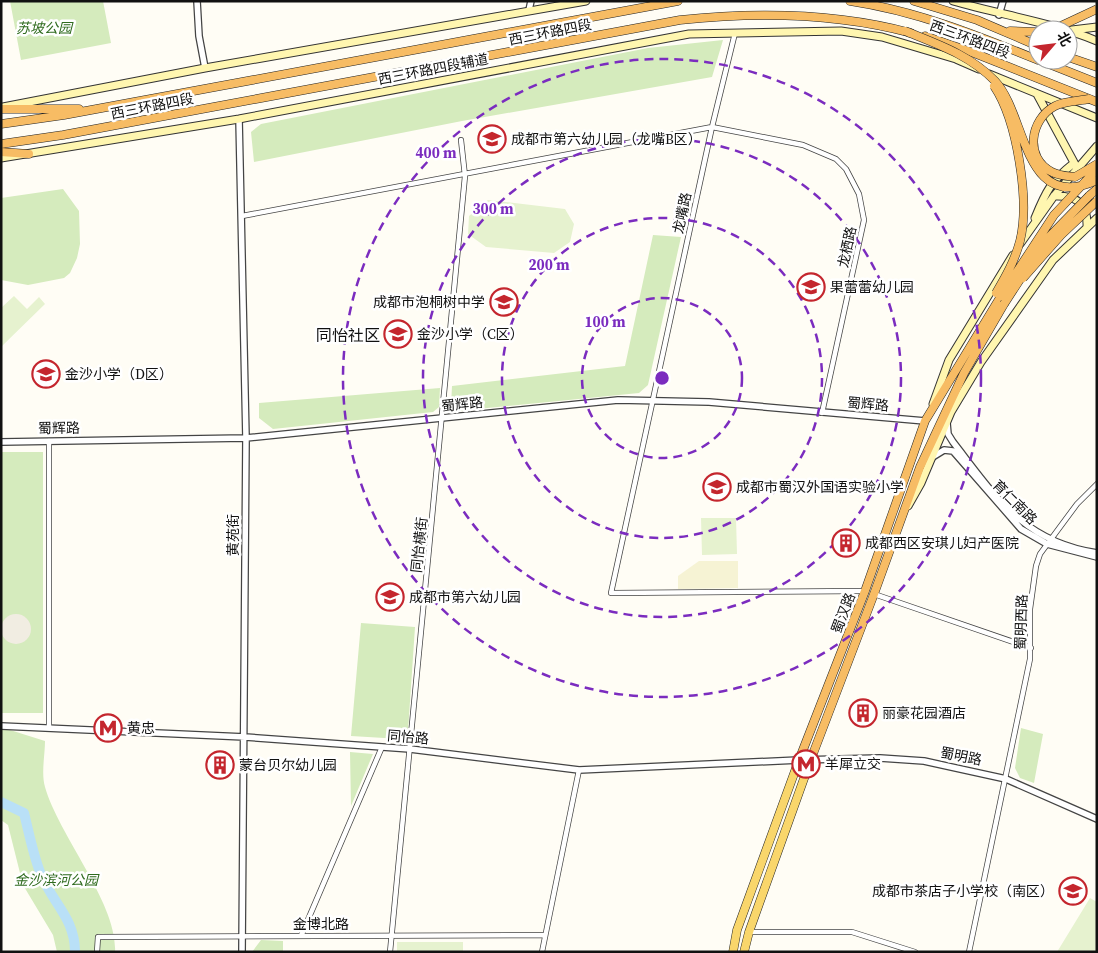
<svg xmlns="http://www.w3.org/2000/svg" width="1098" height="953" font-family="'Source Serif 4','Noto Sans SC',serif">
	<rect width="100%" height="100%" fill="#fffdf5"/>
	<!-- farmland -->
	<path fill="#f6f3d4" d="M699,561H738V588L678,589V576Z"/>
	<!-- green -->
	<path fill="#d5ebbd" d="M10,1H103L111,43L21,60Z
		M723,40L712,77L462,121L254,162L251,132L261,124L648,48Z
		M63,189L79,211L80,244L77,258L70,273L64,278L28,285L1,280V198Z
		M653,235L681,237L648,385L639,393L457,411L451,406L452,386L625,366Z
		M440,388L439,407L433,412L273,429L259,418V403Z
		M1,452H43V713H1Z
		M361,623L415,627L408,731L401,739L351,736Z
		M1021,728L1043,734L1034,783L1020,778L1015,768Z
		M1,730H10L45,741C45,755 41,773 45,787C59,836 118,904 115,952H57L53,935L23,885L8,825L1,820Z
		M350,752L373,754L351,806Z
		M261,940L283,941V952H252Z"/>
	<!-- pitch -->
	<path fill="#e6f2cf" d="M488,200L565,209L574,224L570,242L554,253L486,247L468,234L469,216Z
		M14,296L27,309L39,297L45,304L1,347V308Z
		M701,518H736L737,554L702,555Z
		M1090,898L1097,902V952H1057Z
		M397,942H463V952H397Z"/>
	<!-- plaza -->
	<path fill="#f1ede2" d="M1 629a15 15 0 1 1 30 0a15 15 0 1 1-30 0Z"/>
	<g fill="none" stroke-linecap="round" stroke-linejoin="round">
		<!-- river -->
		<path stroke="#b9e0f7" stroke-width="10" d="M1,802L24,813C29,833 33,854 40,872C51,902 75,917 75,952"/>
		<!-- minor casing -->
		<g stroke="#444" stroke-width="6">
			<path id="minor" d="M735,33L712,127L611,593L865,591
				M242,216L712,127L803,145L836,159L846,169L859,194L864,220L822,413
				M874,594L1031,648
				M49,728V441
				M749,932H852L915,952
				M301,936L382,747
				M97,952L98,937L545,935
				M390,952L465,176L461,140
				M542,952L579,770
				M969,952L1030,659V609L1036,566L1040,554L1077,504L1097,484"/>
		</g>
		<!-- tertiary casing -->
		<g stroke="#444" stroke-width="8">
			<path id="tertiary" d="M197,1L199,36L205,68
				M529,10L531,1
				M999,15L1003,1
				M239,119L246,438L242,952
				M947,423L948,434L953,442C995,496 1023,542 1097,553
				M1,442L246,438L618,400L709,402L925,421
				M931,458L944,450L953,451L1021,529L1047,544L1097,557
				M1,726L245,737L410,749L579,770L799,760L880,758L924,761L1006,779L1097,819"/>
		</g>
		<!-- secondary casing -->
		<g stroke="#333" stroke-width="9">
			<path id="secondary" d="M953,1C1001,15 1051,22 1097,41
				M1072,30L1097,27
				M989,74L1097,118
				M1037,94L1077,168
				M3,107L205,68L586,1
				M1,158L239,119L689,34L841,31L882,37L956,59L979,69
				M1054,196C1076,195 1088,203 1087,227
				M1035,218C1046,191 1051,181 1074,163
				M1020,244L1054,196L1097,146
				M933,404L949,360L1013,255
				M908,506L921,483L951,412L981,362L1053,260L1097,218"/>
		</g>
		<!-- primary casing -->
		<g stroke="#222" stroke-width="9">
			<path id="primary" d="M733,952L737,930L799,760
				M744,952L749,932L811,759"/>
		</g>
		<!-- trunk casing -->
		<g stroke="#222" stroke-width="9">
			<path id="trunk" d="M850,1C917,11 976,35 1038,60
				M914,1L977,20L1038,46
				M1010,31L1038,32
				M925,36L974,53L1097,102
				M1068,57L1097,67
				M1039,60L1097,83
				M1,109H79
				M1,124L64,115L678,1
				M1,144L63,135L680,20C756,12 837,13 911,33
				M1,152L29,154
				M1089,196L1097,189
				M811,759L874,594L920,467L964,373L1004,304
				M799,760L865,591L925,421L1001,296"/>
		</g>
		<!-- minor -->
		<use href="#minor" stroke="#fff" stroke-width="4.5"/>
		<!-- tertiary -->
		<use href="#tertiary" stroke="#fff" stroke-width="5.5"/>
		<!-- secondary -->
		<use href="#secondary" stroke="#fff6b0" stroke-width="7"/>
		<!-- primary -->
		<use href="#primary" stroke="#f9d66b" stroke-width="8"/>
		<!-- trunk -->
		<use href="#trunk" stroke="#f7bc64" stroke-width="8"/>
		<!-- trunk-bridge casing -->
		<g stroke="#222" stroke-width="9" stroke-linecap="butt">
			<path id="trunk-bridge" d="M1052,30L1097,9
				M905,31C937,44 970,55 995,81C1027,115 1023,215 1097,180
				M994,86C1017,120 1030,201 1020,241C1015,260 1006,276 996,293
				M1089,99C1079,101 1065,101 1055,106C1030,119 1024,158 1052,172C1060,176 1067,176 1075,177L1097,164
				M1023,278L1061,235L1097,201
				M1001,296L1054,215L1097,169
				M1004,304L1045,241L1089,196"/>
		</g>
		<!-- trunk-bridge -->
		<use href="#trunk-bridge" stroke="#f7bc64" stroke-width="8"/>
	</g>
	<!-- distance rings -->
	<g fill="none" stroke="#7b2cbf" stroke-width="2.5" stroke-dasharray="9 6">
		<circle cx="662" cy="378" r="80"/>
		<circle cx="662" cy="378" r="160"/>
		<circle cx="662" cy="378" r="239"/>
		<circle cx="662" cy="378" r="319"/>
	</g>
	<!-- icons -->
	<defs>
		<g id="school-ring" transform="scale(1.4375)"><circle r="9.5" fill="#fff" stroke="#c4262e" stroke-width="1.5"/><path d="M0-5L7-2L0 1L-7-2ZM-4 1L0 2.5L4 1V4Q0 6-4 4Z" fill="#c4262e"/></g>
		<g id="building-ring" transform="scale(1.4375)"><circle r="9.5" fill="#fff" stroke="#c4262e" stroke-width="1.5"/><path d="M-4-6H4V6H1V3H-1V6H-4ZM-2.5-4.3h1.7v1.8h-1.7ZM.8-4.3h1.7v1.8H.8ZM-2.5-1h1.7V.8h-1.7ZM.8-1h1.7V.8H.8Z" fill="#c4262e"/></g>
		<g id="metro-ring" transform="scale(1.4375)"><circle r="9.5" fill="#fff" stroke="#c4262e" stroke-width="1.5"/><path d="M-5.5 5V-5H-3L0 0L3-5H5.5V5H3V-.5L0 4L-3-.5V5Z" fill="#c4262e"/></g>
	</defs>
	<g fill-rule="evenodd">
		<use href="#school-ring" x="492" y="139"/>
		<use href="#school-ring" x="811" y="287"/>
		<use href="#school-ring" x="504" y="302"/>
		<use href="#school-ring" x="398" y="334"/>
		<use href="#school-ring" x="46" y="374"/>
		<use href="#school-ring" x="717" y="487"/>
		<use href="#building-ring" x="846" y="543"/>
		<use href="#school-ring" x="390" y="597"/>
		<use href="#building-ring" x="863" y="713"/>
		<use href="#metro-ring" x="108" y="728"/>
		<use href="#metro-ring" x="806" y="764"/>
		<use href="#building-ring" x="220" y="765"/>
		<use href="#school-ring" x="1073" y="891"/>
	</g>
	<g text-anchor="middle" dominant-baseline="central" stroke-width="5" stroke-linejoin="round" paint-order="stroke">
		<!-- park labels -->
		<g font-size="14" font-style="italic" fill="#2f6b1f" stroke="#fff">
			<text x="44" y="28">苏坡公园</text>
			<text x="56" y="880">金沙滨河公园</text>
		</g>
		<!-- street labels -->
		<g font-size="14" fill="#111" stroke="#fff">
			<text transform="translate(550 32) rotate(-11)">西三环路四段</text>
			<text transform="translate(970 39) rotate(20)">西三环路四段</text>
			<text transform="translate(433 69) rotate(-11)">西三环路四段辅道</text>
			<text transform="translate(152 106) rotate(-11)">西三环路四段</text>
			<text transform="translate(682 213) rotate(-78)">龙嘴路</text>
			<text transform="translate(847 247) rotate(-78)">龙栖路</text>
			<text transform="translate(462 404) rotate(-6)">蜀辉路</text>
			<text transform="translate(868 404) rotate(5)">蜀辉路</text>
			<text transform="translate(59 428) rotate(-1)">蜀辉路</text>
			<text transform="translate(1015 502) rotate(45)">育仁南路</text>
			<text transform="translate(233 535) rotate(-90)">黄苑街</text>
			<text transform="translate(419 545) rotate(-84)">同怡横街</text>
			<text transform="translate(843 613) rotate(-69)">蜀汉路</text>
			<text transform="translate(1021 622) rotate(-88)">蜀明西路</text>
			<text transform="translate(408 737) rotate(5)">同怡路</text>
			<text transform="translate(961 756) rotate(11)">蜀明路</text>
			<text x="321" y="924">金博北路</text>
		</g>
		<!-- poi labels -->
		<g font-size="14" fill="#111" stroke="#fff" text-anchor="start">
			<text x="511" y="139">成都市第六幼儿园（龙嘴B区）</text>
			<text x="830" y="287">果蕾蕾幼儿园</text>
			<text x="485" y="302" text-anchor="end">成都市泡桐树中学</text>
			<text x="417" y="334">金沙小学（C区）</text>
			<text x="65" y="374">金沙小学（D区）</text>
			<text x="736" y="487">成都市蜀汉外国语实验小学</text>
			<text x="865" y="543">成都西区安琪儿妇产医院</text>
			<text x="409" y="597">成都市第六幼儿园</text>
			<text x="882" y="713">丽豪花园酒店</text>
			<text x="127" y="728">黄忠</text>
			<text x="825" y="764">羊犀立交</text>
			<text x="239" y="765">蒙台贝尔幼儿园</text>
			<text x="1054" y="891" text-anchor="end">成都市茶店子小学校（南区）</text>
		</g>
		<!-- quarter labels -->
		<g font-size="16" fill="#111" stroke="#fff">
			<text x="348" y="335">同怡社区</text>
		</g>
	</g>
	<circle cx="662" cy="378" r="8" fill="#7b2cbf" stroke="#fff" stroke-width="2.5"/>
	<g font-size="15" text-anchor="middle" font-weight="bold" fill="#7b2cbf" stroke="#fff" stroke-width="5" stroke-linejoin="round" paint-order="stroke">
		<text x="436" y="158">400 m</text>
		<text x="493" y="214">300 m</text>
		<text x="549" y="270">200 m</text>
		<text x="605" y="327">100 m</text>
	</g>
	<!-- border -->
	<rect width="1098" height="953" fill="none" stroke="#111111" stroke-width="5"/>
	<!-- north arrow -->
	<g transform="translate(1053 45) rotate(62)"><circle r="24" fill="#ffffff" stroke="#a0a0a0"/>
	<path d="M0-4L9 19L0 12L-9 19Z" fill="#c4262e"/>
	<text y="-8" font-size="14" font-weight="bold" text-anchor="middle" fill="#111111">北</text>
	</g>
</svg>
